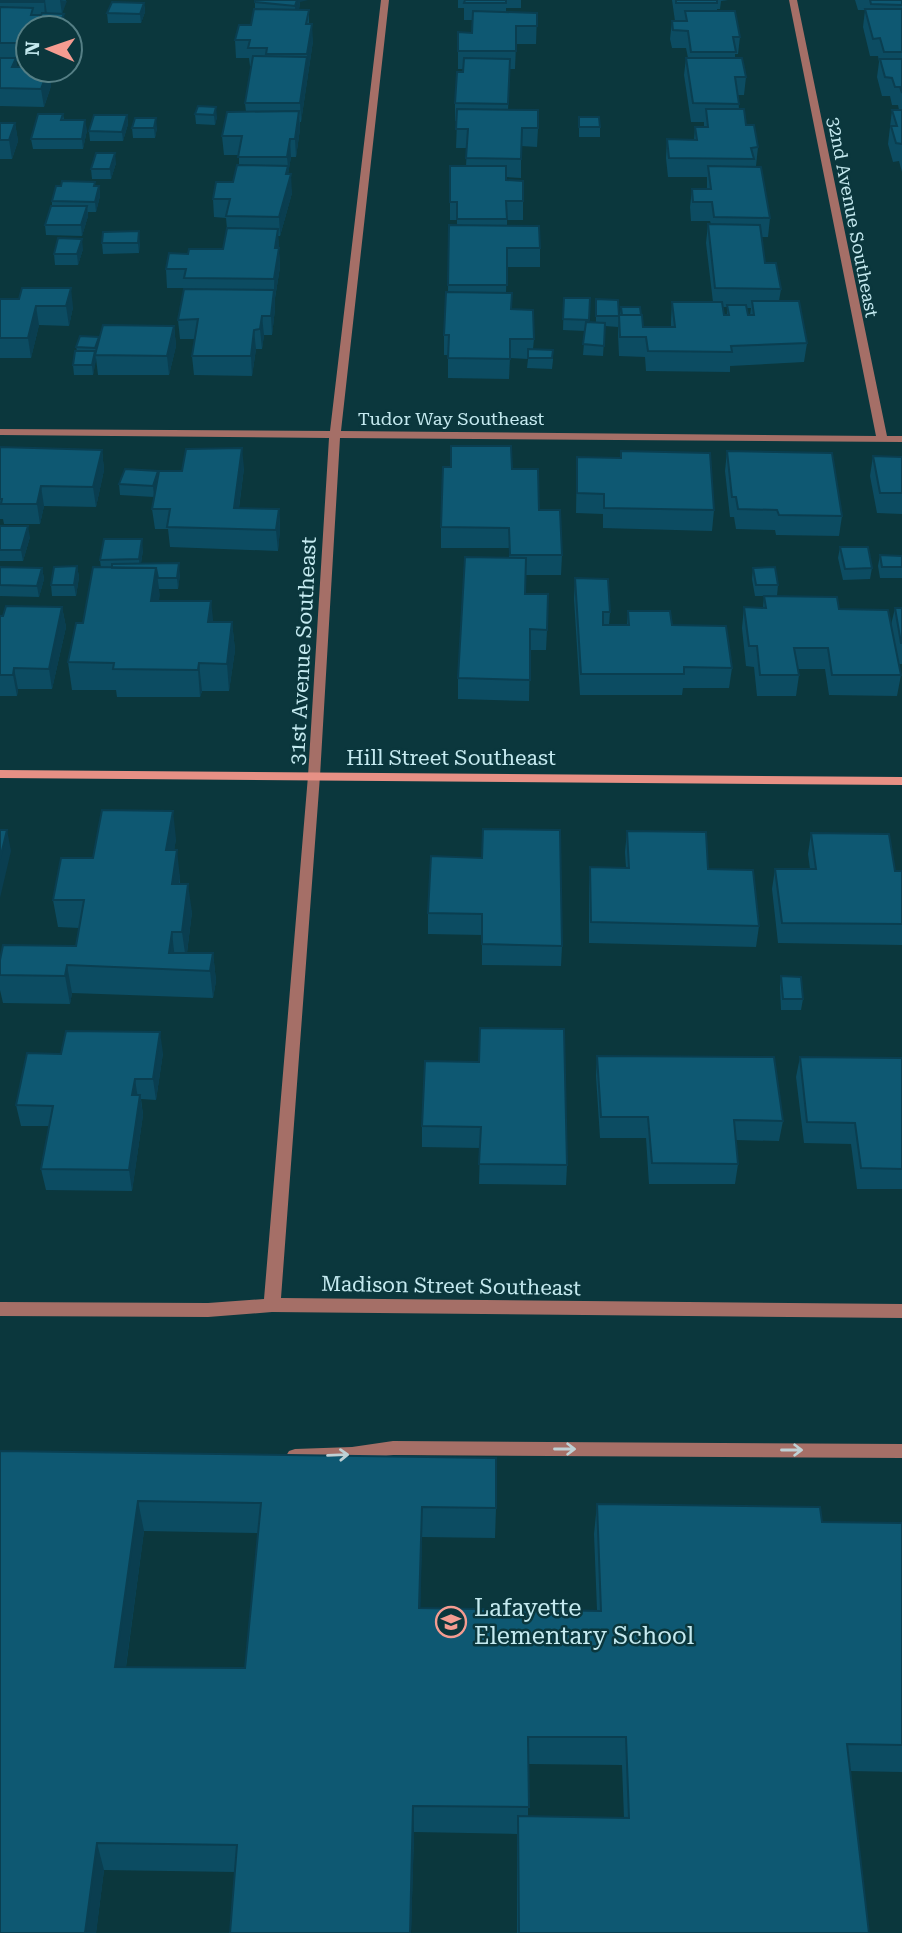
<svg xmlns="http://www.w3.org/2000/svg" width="902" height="1933" font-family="'Roboto Serif',serif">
	<rect width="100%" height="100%" fill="#0b373d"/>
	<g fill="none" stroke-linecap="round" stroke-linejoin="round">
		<!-- lane -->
		<path fill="#a56f67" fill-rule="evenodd" d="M393,1441L902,1444V1458L393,1455L352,1461L295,1463L289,1461L286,1456L289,1451L295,1449L352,1447Z"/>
		<!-- street -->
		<path fill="#a56f67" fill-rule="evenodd" d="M381,0H389L341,431L876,436L789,0H797L887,436H902V442L340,438L320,776L281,1298L902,1304V1318L272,1312L208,1317L0,1316V1302L208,1303L264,1299L308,776L329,438L0,435V429L330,431Z"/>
		<!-- secondary -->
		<path fill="#e79085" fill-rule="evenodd" d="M0,770L902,777V785L0,778Z"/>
	</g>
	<!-- wall -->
	<path fill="#0c4c62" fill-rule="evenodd" d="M0,0H66L62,14L65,23L63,28H28V57H26L25,61H16L17,67L28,70H49L51,86L44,107L0,106Z
		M458,0H521V8H506V12L537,13L536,44H516L515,69H510L508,110L538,128L537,147L521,146V178L506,177V180L523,201V220H507V225L540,248V267H507L506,292L511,309L534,339L533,349L553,350V360L552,369L527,368L528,359L510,358L509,379L448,378V355H444V335L448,292L449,225H457V220H450V166H466L467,148H456L457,121H455V103L463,72V69H458V32L472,33V20H464V8H458Z
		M672,0H728L721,1L720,9H717V11L740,37L738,54H735V58L746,77L744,95H738L739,109L758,147L756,166L753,167L770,218L768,237H761L765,263L781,289L779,301L807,343L804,362L730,366V372L646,371L645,357L619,356L618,334L619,315H620L621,307L643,327H671V321L672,302H713L706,243L708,224H711L710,221H691L690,207L692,189H707V177H668L666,158L667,139L694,140L695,127H704V122H691L684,75L686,58H688L686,48H672L670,39L672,21H684H675ZM723,307H727V315H724ZM747,308H751L750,315H748Z
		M855,0H902V172L899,161L893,162L888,144L892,110H899L898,105H892L890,96H882L877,77L879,62L878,56H870L863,27L865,10H858Z
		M255,2H300L299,10H309V24L313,41L301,122H300V129L296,157H291L288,174L292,193L280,236H278L280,267L275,298V309L272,335H264L262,349H256L252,376L194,375L192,356L195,339H180L178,320L185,288H167L166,269L188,254L223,249L227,229L226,218L214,217L213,199L233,182L239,165V155H224L222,136L246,112L245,103L252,66H250L249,58H236L235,40L251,25L255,9Z
		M144,3L145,12L141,23H108L107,13Z
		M198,106L217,117L215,125L196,124L195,114Z
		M63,114L64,120L87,130L83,149H33L31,139Z
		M127,115L128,124L123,141H90L89,131Z
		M579,117L600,127V137H579Z
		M0,121V123H15L18,141L12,159H0Z
		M132,128H157L155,138H133Z
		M116,163L111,179H92L91,169Z
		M96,186H99L100,196L96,212H88V216L82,236L46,235L45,225L52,206V201Z
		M140,241L139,253L103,254L102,243Z
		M83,249L78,265H55L54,254Z
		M564,298H590L589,323H596V299L619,316L618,327L605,326L603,356L583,355L585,331L563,330Z
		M0,299H19L73,307L69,326L39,325L31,358H0Z
		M174,326L176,346L169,375H98L96,358L93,375H74L73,365L77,351L76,347L99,337Z
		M0,447L102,450L104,470L96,507L44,506L40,524H4L3,519H0Z
		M621,451L714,510L712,531L603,528V514L576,513L577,457L620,458Z
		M727,451L842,516L839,536L776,535L775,530L736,529L734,517H730L725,471Z
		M873,456L902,457V514L877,513L870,476Z
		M244,468L239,508L279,509L280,529L278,551L170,547L168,529H155L152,509L154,497L120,495L119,484L158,471H182Z
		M512,469L539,510L562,555L561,575H526L525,594L547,630L546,650H530L529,701L458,699V678L509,557V548H441V527Z
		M0,526L30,537L23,561H0Z
		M840,547L872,568L870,579L843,580L838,558Z
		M143,550L141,563L180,574L178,589H159V601L213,622H232L235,650L229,691H202L200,697H117L116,690H72L68,662L83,623L101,568L100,560Z
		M880,555L902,556V578H880L878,566Z
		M77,566L79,577L76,596H52L51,585Z
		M0,567L42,568L44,579L39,597L0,596Z
		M753,568L778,585L777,596H755L752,579Z
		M575,578L610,612L609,625H627L628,611L672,625L732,668L729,688H683L682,695H580L574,599Z
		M764,596L839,609L891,625L895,608H902V664H899L901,675L897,696L829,695L825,669H798L799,675L796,696H757L754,667L746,666L742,628L744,607L763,608Z
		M62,607L66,627L52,689H18L17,696H0V616Z
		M627,831L708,869L759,926L756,947L589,943V888L590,867L626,868L625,852Z
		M811,833L895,871H902V945L778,943L772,889L775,869H810L808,854Z
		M176,839L174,850L180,878V884L192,912L187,953H213L216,981L213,998L72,993L70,1004L3,1003L0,990V960L76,946L79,928L58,927L53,900L93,858Z
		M431,856L562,946L561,966L482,965V935L428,934V913Z
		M781,976L803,999L801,1010H781L780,987Z
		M163,1053L156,1100L141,1099L143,1115L132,1191L46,1190L41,1169L49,1126H21L16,1105Z
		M597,1056L783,1121L779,1141L736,1140L738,1164L735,1184H649L646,1138H600L596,1076Z
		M800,1057L902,1058V1189H857L851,1144L804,1143L796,1077Z
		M425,1061L567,1165L566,1185L479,1184L480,1148L422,1147V1126Z
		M0,1451L496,1508L495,1538L422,1537L420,1608L597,1610L594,1534L597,1504L822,1522L902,1523V1772L850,1771L869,1933H517V1834L414,1832L411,1933H230L235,1872L104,1870L96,1933H0ZM144,1531L258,1533L245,1668L126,1667ZM528,1764L622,1765L624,1818L528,1816Z"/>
	<!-- shaded-wall -->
	<path fill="#0a3e50" d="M44,0H45L47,14L45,20Z
		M60,0L67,1L62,14Z
		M297,0H308L300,2L296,24L295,6Z
		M144,3L145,12L141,23L140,14Z
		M64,14L65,23L62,28L61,20Z
		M312,24L313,41L301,122L300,103Z
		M24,39L26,57L25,61L23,43Z
		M16,58L18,76L12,67Z
		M48,70H49L51,86L44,107L41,89Z
		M216,107L217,117L215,125L214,115Z
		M299,111L300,129L296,157L295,139Z
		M127,115L128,124L123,141L122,132Z
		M156,118L157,128L155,138L154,128Z
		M85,120L87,130L83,149L82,139Z
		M15,123L18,141L12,159L9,140Z
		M290,139L291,157L288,174H291L292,193L280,236L279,217L288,167L287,157Z
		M115,153L116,163L111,179L110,169Z
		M99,186L100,196L96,212L95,202Z
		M87,206L88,216L82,236L81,225Z
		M278,229L280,267L275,298V309L272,335L271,316L274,290L275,248Z
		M139,231L140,241L139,253L138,243Z
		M82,239L83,249L78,265L77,254Z
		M71,288L73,307L69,326L66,306Z
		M36,306L39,325L31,358L28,338Z
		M262,316L264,335L262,349L260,329Z
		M174,326L176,346L169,375L167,356Z
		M254,330L256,349L252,376L251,356Z
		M95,351L96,361L93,375L92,365Z
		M242,448L244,468L236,529L234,508Z
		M102,450L104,470L96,507L93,487Z
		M158,471L154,497L153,486Z
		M41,486L44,506L40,524L37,504Z
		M279,509L280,529L278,551L276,530Z
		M28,526L30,537L23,561L21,550Z
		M142,539L143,550L140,570L139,559Z
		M179,563L180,574L178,589L177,578Z
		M77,566L79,577L76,596L74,585Z
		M42,568L44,579L39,597L37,586Z
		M156,568L160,595L154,628L151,601Z
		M211,601L214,628L208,622Z
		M62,607L66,627L52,689L49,669Z
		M232,622L235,650L229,691L227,664Z
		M199,663L202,691L200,697L198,670Z
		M14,668L18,689L17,696L13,675Z
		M173,811L176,839L170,878L166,850Z
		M7,830L11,851L0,898V859Z
		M177,850L180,878L175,912L172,884Z
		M188,884L192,912L186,960L182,932Z
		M172,932L175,960L169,953Z
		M213,953L216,981L213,998L210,971Z
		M67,965L72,993L70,1004L65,976Z
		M160,1032L163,1053L156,1100L153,1079Z
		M135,1079L138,1099L132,1095Z
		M140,1095L143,1115L132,1191L129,1170Z
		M138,1501L144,1531L122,1695L115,1667Z
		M422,1507V1537L420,1637L419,1608Z
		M413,1806L414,1832L411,1933H410Z
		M97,1843L104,1870L96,1933H85Z"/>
	<!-- building -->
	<path fill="#0e5872" stroke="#0a3e50" stroke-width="2" fill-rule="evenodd" d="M0,0H44L43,2H0Z
		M255,0H297L295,6L255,2Z
		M465,0H506V3H464Z
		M676,0H717V3H676Z
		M870,0H902V5L871,4Z
		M112,2L144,3L140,14L107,13Z
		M0,7L33,8L31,15H41L38,22H46L44,28H28V39H24L23,43H0Z
		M254,9L309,10L306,24H312L307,54H266L267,48H248L250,40H235L239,25H251Z
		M865,9H902V52H884L880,38L873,39Z
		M473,11L537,13V26H516V51H458V32L472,33Z
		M685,11H735L740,37H733L736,52H691L688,31L673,30L672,21H687Z
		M42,13L64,14L61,20L41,19V16Z
		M253,56L307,57L300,103H245Z
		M0,58H16L12,67H28V70H48L41,89L0,88Z
		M464,58L510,59L508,104L455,103L457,72H463Z
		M686,58H742L746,77H735L739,104L693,103Z
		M880,59H902V93L900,87H895L892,78L885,77Z
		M198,106L216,107L214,115L195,114Z
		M457,109L538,110V128H522L521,159L466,158L468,129H456Z
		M706,109H744L746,125H754L758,147L751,148L754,159L669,158L667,139L697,140L695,127H708Z
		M892,110H902V144L896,143L891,126H897Z
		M299,111L295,139H290L287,157H238L242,136H222L227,112Z
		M38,114H63L61,120H85L82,139H31Z
		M94,115H127L122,132L89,131Z
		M579,117H599L600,127H579Z
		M135,118H156L154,128H132Z
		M0,123H15L9,140H0Z
		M96,153H115L110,169H91Z
		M237,165L288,166L286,174H291L279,217L226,216L230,199H213L216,182H233Z
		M450,166H506V180L523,181V201H506L507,219H457V202H450Z
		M708,166L761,167L770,218L714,217L712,202H693L692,189H711Z
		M62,181L95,182L94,186H99L95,202L52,201L56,186H61Z
		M51,206H87L81,225H45Z
		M708,224L760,225L765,263H776L781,289L715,288Z
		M449,225L539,226L540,248H507V285H448Z
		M227,228L278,229L275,248H279L274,279L184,278L186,269H166L169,253L188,254L189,249H223Z
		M139,231L138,243H102L103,232Z
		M58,238L82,239L77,254H54Z
		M22,288H71L66,306H36L28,338H0V299H19Z
		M184,289L274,290L271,316H262L260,329L254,330L251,356H192L198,319L178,320Z
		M446,292L512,293L511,309L533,310L534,339H510V359L448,358L449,335H444Z
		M564,298H590L589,320L563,319Z
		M596,299L618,300L619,316H596Z
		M752,301H799L807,343L731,346L732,352L648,351L646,337H620L619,315H642L643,327H675L672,302H722L724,315H729L727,305H746L748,315H754Z
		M621,307H640L641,315H622Z
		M586,322L605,323L604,346L583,344Z
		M103,325L174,326L167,356L95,355Z
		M80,336L99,337L95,348L76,347Z
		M528,349L553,350L552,358H528Z
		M75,351H95L92,365H73Z
		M451,446H511L512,469H538L539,510H560L562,555H510L509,528L441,527L443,467H451Z
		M0,447L102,450L93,487L41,486L37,504H1L2,499H0Z
		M242,448L234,508L279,509L276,530L167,527L170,509H152L159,471H182L186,449Z
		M621,451L710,453L714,510L604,508V494L577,493V457L621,458Z
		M727,451L832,453L842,516L779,515L777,510L738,509L736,497H732Z
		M873,456L902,457V493H880Z
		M125,469L158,471L153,486L119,484Z
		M0,526H28L21,550H0Z
		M104,539H142L139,559L100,560Z
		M840,547H868L872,568L845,569Z
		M880,555L902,556V567H882Z
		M465,557L526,558L525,594H548L547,630L530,629V680L458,678Z
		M179,563L177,578H158L156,568H112V564Z
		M77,566L74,585H51L54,567Z
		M0,567L42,568L37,586L0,585Z
		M93,567L156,568L151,601H211L208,622H232L227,664L199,663L198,670L113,669L114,663L68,662L76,623H83Z
		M775,567L778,585H756L753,568Z
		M575,578L608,579L610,612H603V625H629L628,611H670L672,625L726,626L732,668L684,667V674H581Z
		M764,596L837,597L839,609L888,610L901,675H832L828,648H794L799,675H760L757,646H749L744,607L766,608Z
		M6,606L62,607L49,669L14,668L13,675H0V616H3Z
		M895,608H902V643H901Z
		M102,810L173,811L166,850H177L172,884H188L182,932H172L169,953H213L210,971L67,965L65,976L0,975V960L3,945L76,946L84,900H53L61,858H93Z
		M483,829L560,830L562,946L482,944V914L428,913L431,856L482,858Z
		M0,830H7L0,859Z
		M627,831L706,832L708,869L753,870L759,926L591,922L590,867L629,868Z
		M811,833L889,834L895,871H902V924L782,923L775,869H816Z
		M781,976L801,977L803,999H783Z
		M480,1028L564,1029L567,1165L479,1164L481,1127L422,1126L425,1061L479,1062Z
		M66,1031L160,1032L153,1079H135L132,1095H140L129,1170L41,1169L53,1106L16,1105L27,1053L61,1054Z
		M597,1056L774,1057L783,1121L734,1120L738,1164L652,1163L648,1117H601Z
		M800,1057L902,1058V1169L861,1168L855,1123L807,1122Z
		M0,1451L496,1458V1508L422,1507L419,1608L601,1611L597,1504L820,1507L822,1522L902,1523V1745L847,1744L869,1933H519L518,1816L629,1818L626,1737H528L529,1807L413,1806L410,1933H230L237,1845L97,1843L85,1933H0ZM138,1501L261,1503L245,1668L115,1667Z"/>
	<!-- one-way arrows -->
	<defs><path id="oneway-shaft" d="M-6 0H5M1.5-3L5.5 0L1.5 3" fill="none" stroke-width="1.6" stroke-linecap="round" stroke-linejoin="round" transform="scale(1.75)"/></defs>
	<g stroke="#bfd1d5">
		<use href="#oneway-shaft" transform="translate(565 1449)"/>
		<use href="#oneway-shaft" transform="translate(792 1450)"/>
		<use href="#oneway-shaft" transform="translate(338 1455) rotate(-2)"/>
	</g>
	<!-- icons -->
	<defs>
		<g id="school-ring" transform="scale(1.575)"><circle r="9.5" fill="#0b373d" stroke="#f59c91" stroke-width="1.5"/><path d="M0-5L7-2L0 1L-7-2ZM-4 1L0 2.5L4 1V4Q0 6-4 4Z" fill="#f59c91"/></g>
	</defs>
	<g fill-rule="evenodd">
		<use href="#school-ring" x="451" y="1622"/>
	</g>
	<g text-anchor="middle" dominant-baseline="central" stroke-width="5" stroke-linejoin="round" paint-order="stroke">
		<!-- far-street labels -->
		<g font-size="18" fill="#c5eaf0" stroke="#0b373d">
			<text transform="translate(853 217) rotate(79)">32nd Avenue Southeast</text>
			<text x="451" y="418">Tudor Way Southeast</text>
		</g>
		<!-- street labels -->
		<g font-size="21" fill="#c5eaf0" stroke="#0b373d">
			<text transform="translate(303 651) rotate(-87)">31st Avenue Southeast</text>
			<text x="451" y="758">Hill Street Southeast</text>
			<text transform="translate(451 1286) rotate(1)">Madison Street Southeast</text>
		</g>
		<!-- near-poi labels -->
		<g font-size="24" fill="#c5eaf0" stroke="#0b373d" text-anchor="start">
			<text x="474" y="1608">Lafayette<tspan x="474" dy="28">Elementary School</tspan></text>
		</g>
	</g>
	<!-- north arrow -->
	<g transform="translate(49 49) rotate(272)"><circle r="33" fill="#0b373d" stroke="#557f85" stroke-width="2"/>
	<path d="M0-5L12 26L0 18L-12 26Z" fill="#f59c91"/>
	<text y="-10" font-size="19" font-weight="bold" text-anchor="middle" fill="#c5eaf0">N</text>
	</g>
</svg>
